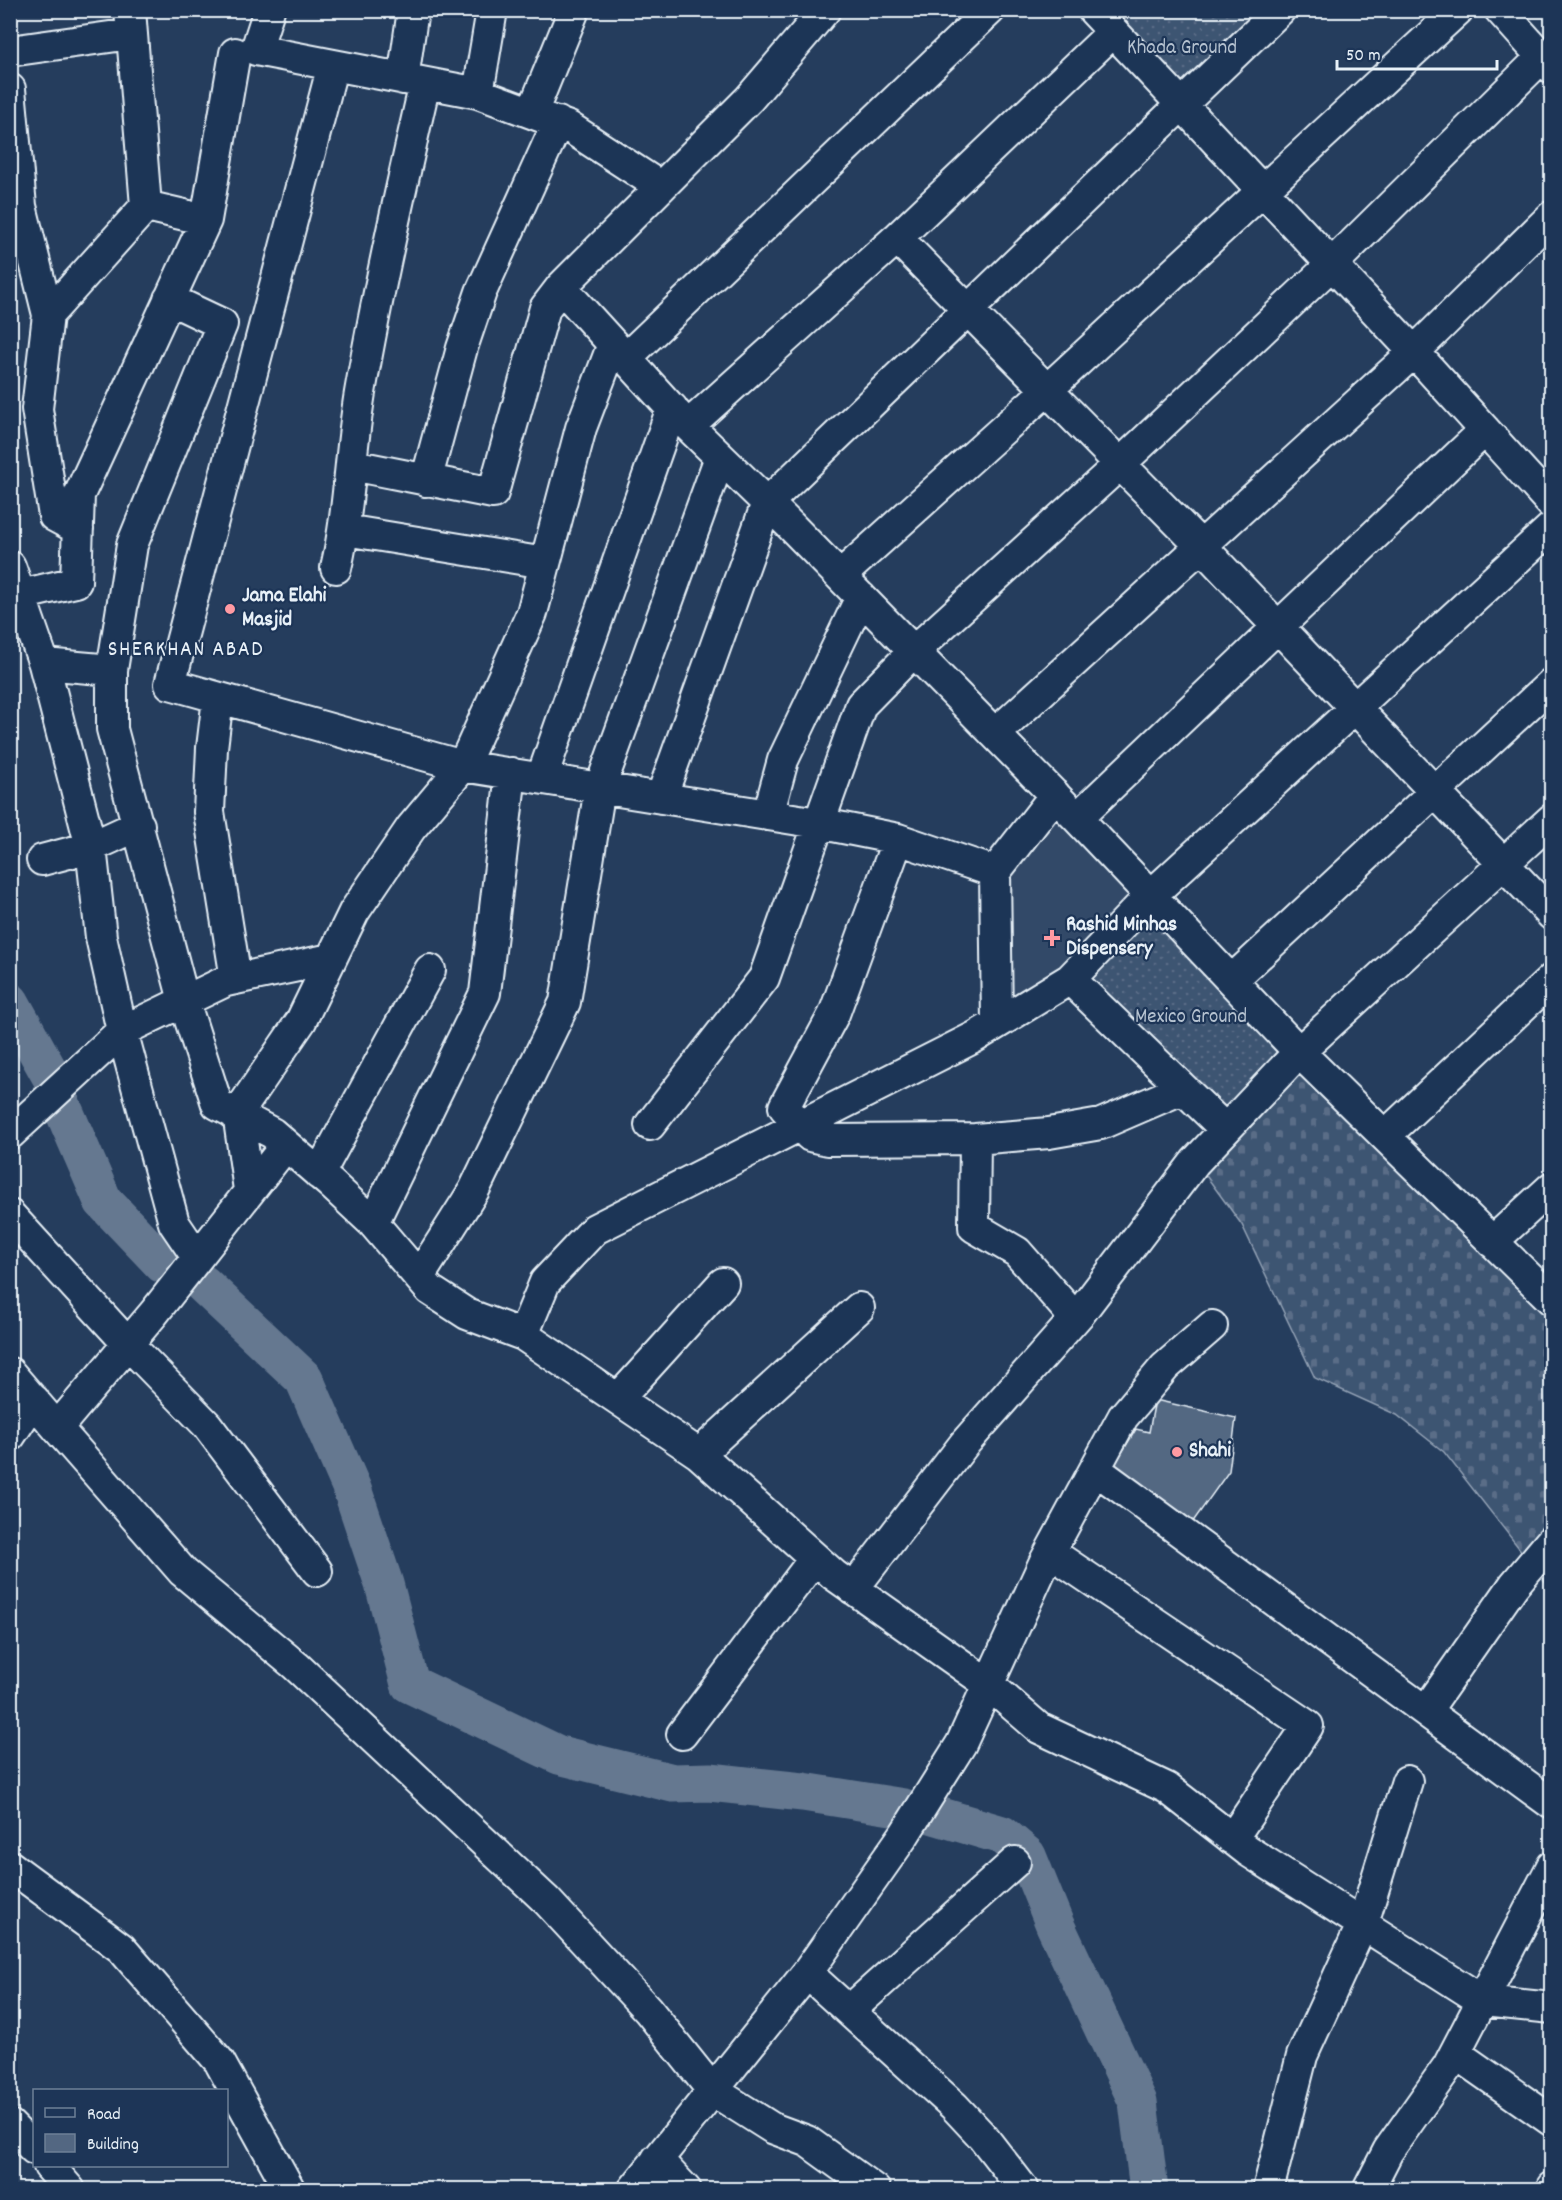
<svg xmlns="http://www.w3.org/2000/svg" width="1562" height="2200" font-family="Dekko,sans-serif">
	<defs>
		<pattern id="grass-dots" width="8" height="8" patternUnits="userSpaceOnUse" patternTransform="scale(1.5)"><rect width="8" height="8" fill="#3e5472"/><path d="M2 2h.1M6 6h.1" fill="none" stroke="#5a6d87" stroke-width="1.8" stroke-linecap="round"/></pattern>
		<pattern id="cemetery-stones" width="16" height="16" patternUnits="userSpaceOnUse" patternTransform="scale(1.5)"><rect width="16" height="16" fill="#3e5472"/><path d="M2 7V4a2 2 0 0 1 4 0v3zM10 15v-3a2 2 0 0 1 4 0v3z" fill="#5a6d87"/></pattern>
	</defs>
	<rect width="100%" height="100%" fill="#253d5d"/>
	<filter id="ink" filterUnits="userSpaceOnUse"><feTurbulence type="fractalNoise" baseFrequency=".0167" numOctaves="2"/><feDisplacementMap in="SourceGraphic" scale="12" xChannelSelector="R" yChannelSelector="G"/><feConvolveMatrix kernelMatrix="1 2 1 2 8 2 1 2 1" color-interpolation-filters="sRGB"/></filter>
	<g filter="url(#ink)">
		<!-- built -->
		<path fill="#334a68" d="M1055,795L1147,897L997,1023L995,872Z"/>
		<!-- grass -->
		<path fill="url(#grass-dots)" stroke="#93a2b5" stroke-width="1.5" d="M1093,11H1279L1182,103Z
			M1147,897L1297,1053L1224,1126L1073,976Z"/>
		<!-- cemetery -->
		<path fill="url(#cemetery-stones)" stroke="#93a2b5" stroke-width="1.5" d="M1298,1055L1551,1300V1589L1444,1452L1397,1415L1315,1378L1242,1225L1196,1162Z"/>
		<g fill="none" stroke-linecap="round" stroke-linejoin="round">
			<!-- river -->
			<path stroke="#657890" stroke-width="39" d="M10,1002L51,1076
				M61,1104L103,1201L163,1264
				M203,1284L304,1379L352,1489L384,1584L410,1684L559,1755L673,1783L710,1782L803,1792L904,1808
				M931,1814L1002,1835L1027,1856L1055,1925L1138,2102L1149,2190"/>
		</g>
		<!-- building -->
		<path fill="#536782" stroke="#e8f1f8" stroke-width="1.5" d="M1155,1400L1236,1418L1229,1471L1192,1523L1110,1472L1136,1429L1149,1432Z"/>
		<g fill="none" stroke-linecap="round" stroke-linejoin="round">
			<!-- minor casing -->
			<g stroke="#e8f1f8" stroke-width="34">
				<path id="minor" d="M130,10L146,206L206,220
					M269,10L256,50L478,93L569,127L661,187
					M1093,10L1414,352L1552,504
					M1500,10L1552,68
					M10,51L131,34
					M333,65L170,684L463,766L818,823L898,839L995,872
					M403,79L413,10
					M10,89L21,206L48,315L37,409L54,516L78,529
					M478,93L492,10
					M532,113L574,10
					M897,238L1200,545L1552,915
					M561,287L683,421L790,525L1077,818L1299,1052L1552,1300
					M169,299L222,324L132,545L112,670V729L184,1001L217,1104L272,1133L330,1183L373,1223L430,1290L467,1314L523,1335L699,1454L834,1575L987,1683L1039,1728L1167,1788L1248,1851L1483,2001L1552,2008
					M48,315L146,206
					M626,358L990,10
					M688,426L897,238L1112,33
					M352,465L493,493L545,308L561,287L749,99L825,10
					M426,481L462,348L481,292L558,122
					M345,530L545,563
					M10,566L44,664L91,847L101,937L122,1031L174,1223L197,1257
					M336,568C350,508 350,447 361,387C379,285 402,184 425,83
					M840,576L1047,390L1458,10
					M20,595L76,582L79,495L206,220L235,53
					M44,664L112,670
					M218,698L212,748L209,812L236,979
					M995,734L1414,352L1552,216
					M542,777L672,408
					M661,798L767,503L1280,10
					M768,815L783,760L861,597
					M1077,818L1485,430
					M898,839L834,1014L784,1107L810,1136L828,1140L975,1139L1049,1133L1101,1124L1182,1089
					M42,860L91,847L139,825
					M1070,979L1225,1129
					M1232,980L1552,683
					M997,1023L995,872L1055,795
					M650,1125L764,978L861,705L914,651L1120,464L1331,265L1542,57
					M10,1134L122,1031L226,981L331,959
					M1386,1135L1552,979
					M975,1139L974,1227L1017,1252L1075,1318
					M319,1174L430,970
					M249,1190L238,1113L301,1021L354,912L411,828L463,766L532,613L581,428L613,344
					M10,1215L128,1344L207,1425L317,1571
					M373,1223L485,993L511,773
					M1492,1242L1552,1187
					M419,1277L474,1190L565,1002L600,788L720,457
					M523,1335L545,1282L595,1229L975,1037L1070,979L1149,897L1552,527
					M10,1373L57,1428L154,1313L286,1145
					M618,1399L723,1283
					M57,1428L183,1572L296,1666L547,1901L648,2010L712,2090L772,2128L807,2141L875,2190
					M10,1436L34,1400
					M699,1454L859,1308
					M1095,1469L1552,1804
					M1050,1552L1308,1726L1232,1839
					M853,1589L965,1443L1081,1312L1195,1162L1299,1052L1552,819
					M1426,1711L1514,1585L1552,1540
					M682,1734L815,1558
					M10,1866L121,1948L219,2061L290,2190
					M807,1973L954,2106L983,2137L1024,2190
					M849,2011L1015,1862
					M1455,2053L1552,2121
					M10,2125L34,2149
					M657,2159L686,2190
					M49,2166L70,2190
					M633,2190L807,1973L904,1835L961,1744L1044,1563L1123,1417L1165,1367L1212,1326
					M1268,2190L1302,2056L1363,1923L1407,1781
					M1368,2190L1388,2151L1448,2066L1552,1866
					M1551,2190L1552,2187"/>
			</g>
			<!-- minor -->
			<use href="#minor" stroke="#1d3557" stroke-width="30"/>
		</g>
	</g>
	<!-- markers -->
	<g fill="#ff9aa2" stroke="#1d3557" stroke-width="2">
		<circle cx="230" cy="609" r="6"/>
		<path d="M1049 929h6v6h6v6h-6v6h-6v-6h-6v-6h6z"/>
		<circle cx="1177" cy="1452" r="6"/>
	</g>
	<g text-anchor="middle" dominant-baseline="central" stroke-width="4.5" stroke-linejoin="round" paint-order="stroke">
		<!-- park labels -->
		<g font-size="21" fill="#b5c2d0" stroke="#1d3557">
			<text x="1182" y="49">Khada Ground</text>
			<text x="1191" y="1018">Mexico Ground</text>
		</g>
		<!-- poi labels -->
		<g font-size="21" font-weight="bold" fill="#e8f1f8" stroke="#1d3557" text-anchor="start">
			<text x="242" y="597">Jama Elahi<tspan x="242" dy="24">Masjid</tspan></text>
			<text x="1066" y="926">Rashid Minhas<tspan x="1066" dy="24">Dispensery</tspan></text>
			<text x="1189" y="1452">Shahi</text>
		</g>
		<!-- neighbourhood labels -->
		<g font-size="22" letter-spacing="1.5" fill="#e8f1f8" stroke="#1d3557">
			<text x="186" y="650">SHERKHAN ABAD</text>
		</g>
	</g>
	<!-- margin -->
	<rect width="1562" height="2200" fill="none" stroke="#1d3557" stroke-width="36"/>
	<rect x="18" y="18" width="1526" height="2164" fill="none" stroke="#e8f1f8" stroke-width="2" filter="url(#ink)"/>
	<!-- legend -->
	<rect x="33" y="2089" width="195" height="78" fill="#1d3557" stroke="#6e8097" stroke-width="1.5"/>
	<rect x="45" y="2108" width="30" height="9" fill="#1d3557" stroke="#6e8097" stroke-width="1.5"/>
	<text x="87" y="2119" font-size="18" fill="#e8f1f8">Road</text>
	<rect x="45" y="2134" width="30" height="18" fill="#536782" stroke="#6e8097" stroke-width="1.5"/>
	<text x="87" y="2149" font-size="18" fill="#e8f1f8">Building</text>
	<!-- scale -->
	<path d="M1337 60v9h160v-9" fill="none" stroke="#e8f1f8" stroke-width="3"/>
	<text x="1346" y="60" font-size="18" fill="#e8f1f8" stroke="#1d3557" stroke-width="4.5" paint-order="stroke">50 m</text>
</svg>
